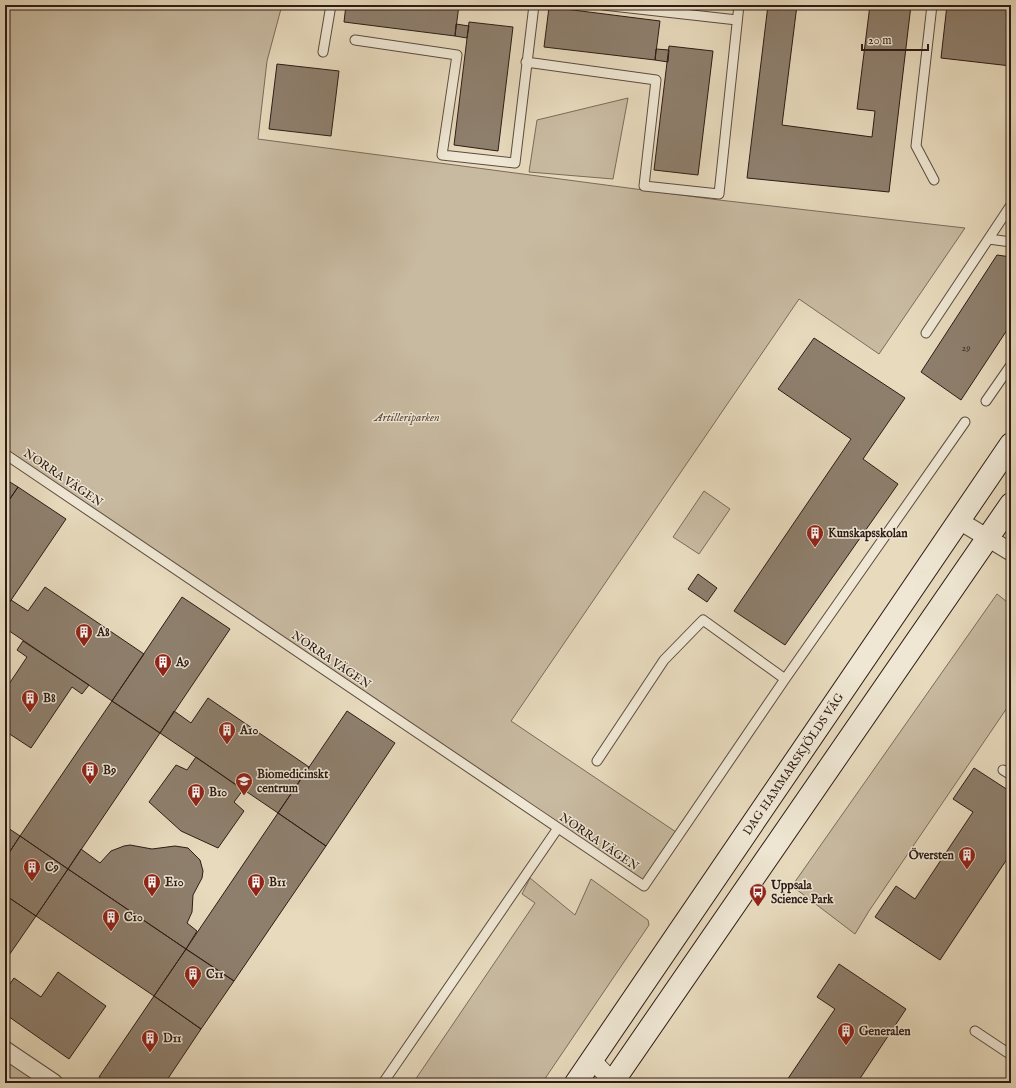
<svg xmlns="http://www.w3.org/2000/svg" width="1016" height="1088" font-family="'IM FELL English',serif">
	<rect width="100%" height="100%" fill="#e7dabd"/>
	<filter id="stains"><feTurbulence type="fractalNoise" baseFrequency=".005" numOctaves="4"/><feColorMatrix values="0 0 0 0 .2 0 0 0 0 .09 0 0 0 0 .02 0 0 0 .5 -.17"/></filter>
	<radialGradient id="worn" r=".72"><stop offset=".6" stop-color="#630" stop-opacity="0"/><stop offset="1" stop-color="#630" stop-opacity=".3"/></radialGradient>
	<!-- green -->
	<path fill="#c8baa1" stroke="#7b6b5c" d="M5,5H282L267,61L258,139L719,200L965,228L879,354L799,299L511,721L679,834L644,886L5,454Z
		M628,98L613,179L529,172L537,120Z
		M704,491L730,509L699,554L673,537Z
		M997,594L1011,605V702L869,911L855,934L792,886Z
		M530,878L575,915L591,879L648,920L649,925L542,1083H413L535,903L522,894Z
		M5,1050L37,1072L30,1083H5Z"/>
	<!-- building -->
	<path fill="#8e7f6d" stroke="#2e1c16" d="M346,5H459L455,36L344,22Z
		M768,5H797L782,125L872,137L875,111L857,109L870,5H911L889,192L747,178Z
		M947,5L1011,6V66L941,58Z
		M549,7L660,21L655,60L544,47Z
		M469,22L513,27L498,151L454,145Z
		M456,24L469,26L467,38L455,36Z
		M669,46L713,51L698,175L654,170Z
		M656,49L669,50L668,62L655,60Z
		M277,64L339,71L331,136L269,129Z
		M997,255L1011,257V324L961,400L921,372Z
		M814,338L905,398L863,459L898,484L785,645L734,611L851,439L778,389Z
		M5,479L18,487L5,506Z
		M18,487L66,519L5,609V506Z
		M698,574L717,588L707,602L688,589Z
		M45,587L144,654L112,701L5,628V609L11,600L28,611Z
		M182,597L230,629L160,733L112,701Z
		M23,641L89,685L82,694L72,687L31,748L5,731V690L27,657L17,650Z
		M208,698L309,767L278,813L160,733L174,711L191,723Z
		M112,701L160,733L68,869L20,836Z
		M347,711L395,743L326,846L278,813Z
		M196,757L243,790L234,802L244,811L218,848L181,831L149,802L176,765L187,770Z
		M974,768L1011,792V853L940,960L875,917L896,886L915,899L973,812L953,799Z
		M278,813L326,846L234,981L186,949Z
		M5,826L20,836L5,859Z
		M20,836L68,869L36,916L5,895V859Z
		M130,845L152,849L175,846L188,848L200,860L203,871L202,878L193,895L192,912L187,923L197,931L186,949L68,869L81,849L100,863L111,851L124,846Z
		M68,869L186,949L154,996L36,916Z
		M5,895L36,916L5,961Z
		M186,949L234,981L201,1029L154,996Z
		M839,964L906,1009L857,1083H785L835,1009L817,997Z
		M58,972L106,1006L69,1059L5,1014V991L14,978L41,997Z
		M154,996L201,1029L165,1083H107L99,1077Z"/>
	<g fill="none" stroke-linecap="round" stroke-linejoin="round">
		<!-- service casing -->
		<g stroke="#5c4c40" stroke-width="11">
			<path id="service" d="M603,5L737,20
				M932,5L916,146L934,180
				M355,40L457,55L442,155L515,163L534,5
				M323,52L331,5
				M526,62L656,80L644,186L719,194L739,5
				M989,239L1011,242
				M926,333L1011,205
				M986,401L1011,365
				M5,454L644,886L785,679L965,422
				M597,761L664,660L703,620L785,679
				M1003,770L1011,775
				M975,1031L1011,1055
				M383,1083L558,828"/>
		</g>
		<!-- minor casing -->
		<g stroke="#5c4c40" stroke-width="19">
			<path id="minor" d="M958,520L1011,552
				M5,1050L54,1083
				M592,1060L614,1083"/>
		</g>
		<!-- secondary casing -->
		<g stroke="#2e1c16" stroke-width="24">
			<g id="secondary">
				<path id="s1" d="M576,1083L1011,444"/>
				<path d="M612,1083L1011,504"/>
			</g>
		</g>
		<!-- service -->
		<use href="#service" stroke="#efe7d4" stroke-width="9"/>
		<!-- minor -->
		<use href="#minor" stroke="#efe7d4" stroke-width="17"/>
		<!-- secondary -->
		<use href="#secondary" stroke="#efe7d4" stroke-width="22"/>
	</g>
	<!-- icons -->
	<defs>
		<g id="building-pin" transform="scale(0.9)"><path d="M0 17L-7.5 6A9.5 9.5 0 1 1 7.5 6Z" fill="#8f2418" stroke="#efe7d4"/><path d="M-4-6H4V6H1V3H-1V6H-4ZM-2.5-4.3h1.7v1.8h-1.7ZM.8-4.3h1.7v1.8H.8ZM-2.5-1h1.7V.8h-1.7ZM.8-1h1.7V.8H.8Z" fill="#fff"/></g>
		<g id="university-pin" transform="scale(0.9)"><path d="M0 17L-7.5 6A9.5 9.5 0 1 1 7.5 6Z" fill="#8f2418" stroke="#efe7d4"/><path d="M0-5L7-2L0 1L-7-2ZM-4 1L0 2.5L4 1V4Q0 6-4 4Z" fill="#fff"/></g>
		<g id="bus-pin" transform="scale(0.9)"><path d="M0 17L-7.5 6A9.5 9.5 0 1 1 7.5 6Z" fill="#8f2418" stroke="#efe7d4"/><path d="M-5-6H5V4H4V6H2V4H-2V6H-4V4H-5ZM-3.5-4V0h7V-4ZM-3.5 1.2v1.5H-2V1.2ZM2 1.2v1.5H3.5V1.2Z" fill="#fff"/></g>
	</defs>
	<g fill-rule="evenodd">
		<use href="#building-pin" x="815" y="533"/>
		<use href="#building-pin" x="84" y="632"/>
		<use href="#building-pin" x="163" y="662"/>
		<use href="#building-pin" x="30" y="698"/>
		<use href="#building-pin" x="227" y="730"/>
		<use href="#building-pin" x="90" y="770"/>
		<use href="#university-pin" x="244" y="781"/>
		<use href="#building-pin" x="196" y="792"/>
		<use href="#building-pin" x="967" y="855"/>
		<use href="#building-pin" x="32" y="867"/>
		<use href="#building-pin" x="152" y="882"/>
		<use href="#building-pin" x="256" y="882"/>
		<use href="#bus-pin" x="758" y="892"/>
		<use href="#building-pin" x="111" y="917"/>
		<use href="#building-pin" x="193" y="974"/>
		<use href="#building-pin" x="846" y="1031"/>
		<use href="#building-pin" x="150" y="1038"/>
	</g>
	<g text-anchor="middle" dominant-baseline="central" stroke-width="3" stroke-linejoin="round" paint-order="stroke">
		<!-- number labels -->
		<g font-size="10" fill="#46352c">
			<text x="966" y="348">29</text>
		</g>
		<!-- park labels -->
		<g font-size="12" font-style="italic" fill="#5c4b40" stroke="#efe7d4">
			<text x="407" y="417">Artilleriparken</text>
		</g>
		<!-- street labels -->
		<g font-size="12" fill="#2e1c16" stroke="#efe7d4">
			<text transform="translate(63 478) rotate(34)">NORRA VÄGEN</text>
			<text transform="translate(331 660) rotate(34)">NORRA VÄGEN</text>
			<text stroke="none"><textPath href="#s1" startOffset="386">DAG HAMMARSKJÖLDS VÄG</textPath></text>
			<text transform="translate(599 842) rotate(34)">NORRA VÄGEN</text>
		</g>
		<!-- poi labels -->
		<g font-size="12" font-weight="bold" fill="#2e1c16" stroke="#efe7d4" text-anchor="start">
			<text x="828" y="533">Kunskapsskolan</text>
			<text x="97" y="632">A8</text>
			<text x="176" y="662">A9</text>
			<text x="43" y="698">B8</text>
			<text x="240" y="730">A10</text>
			<text x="103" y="770">B9</text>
			<text x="257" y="774">Biomedicinskt<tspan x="257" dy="14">centrum</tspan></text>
			<text x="209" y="792">B10</text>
			<text x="954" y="855" text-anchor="end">Översten</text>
			<text x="45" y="867">C9</text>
			<text x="165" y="882">E10</text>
			<text x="269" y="882">B11</text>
			<text x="771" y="885">Uppsala<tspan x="771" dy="14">Science Park</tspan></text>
			<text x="124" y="917">C10</text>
			<text x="206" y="974">C11</text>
			<text x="859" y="1031">Generalen</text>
			<text x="163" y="1038">D11</text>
		</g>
	</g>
	<!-- margin -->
	<rect width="1016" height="1088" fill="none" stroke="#e7dabd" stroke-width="20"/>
	<rect x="6" y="6" width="1004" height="1076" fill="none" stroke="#2e1c16" stroke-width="2"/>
	<rect x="10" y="10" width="996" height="1068" fill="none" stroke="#2e1c16"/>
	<!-- scale -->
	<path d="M862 44v6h66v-6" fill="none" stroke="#2e1c16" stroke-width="2"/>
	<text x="868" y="44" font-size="12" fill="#2e1c16" stroke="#efe7d4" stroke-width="3" paint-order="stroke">20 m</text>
	<rect width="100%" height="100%" filter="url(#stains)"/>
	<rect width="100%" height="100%" fill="url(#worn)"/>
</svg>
